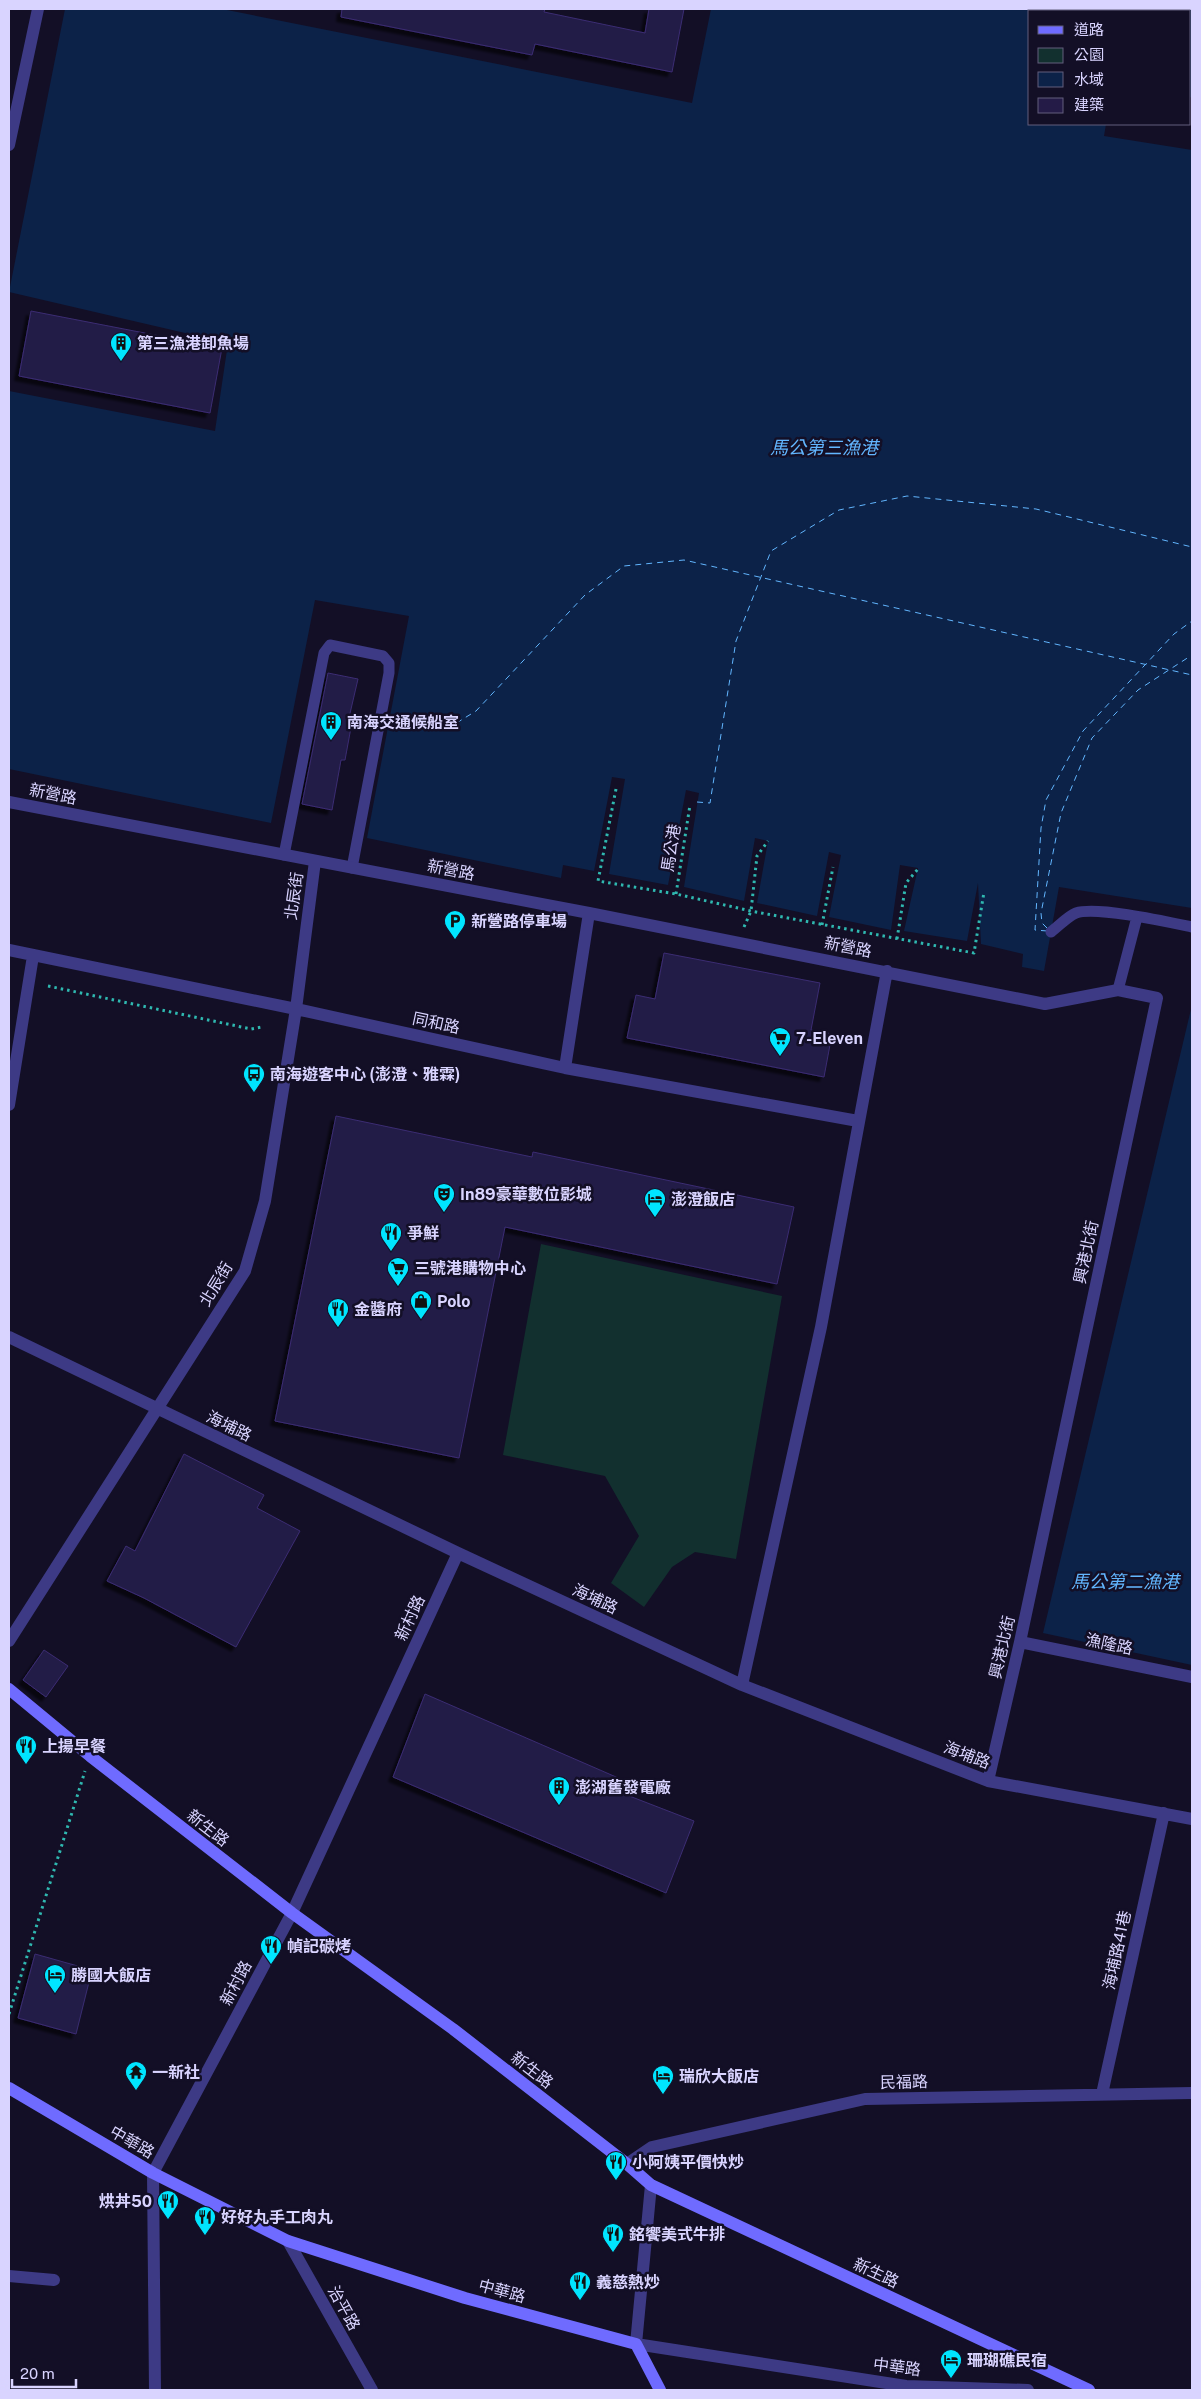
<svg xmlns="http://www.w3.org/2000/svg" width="1201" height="2399" font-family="'Public Sans','Noto Sans TC',sans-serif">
	<defs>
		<filter id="shadow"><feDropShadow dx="-4.5" dy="4.5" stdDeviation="1" flood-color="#0009"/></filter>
	</defs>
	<rect width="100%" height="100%" fill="#130f26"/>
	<!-- green -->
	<path fill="#12302f" d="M541,1244L782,1296L736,1559L695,1552L672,1567L644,1607L611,1583L639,1536L605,1476L503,1455Z"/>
	<!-- water -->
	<path fill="#0c2248" d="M65,9H222L692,103L711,9H1125L1124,11H1030V124H1106L1104,136L1192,150V908L1059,887L1044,971L1022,967L1023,954L981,944L978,883L967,941L904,931L918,868L900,865L891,930L829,917L841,855L829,852L817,916L757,903L768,841L755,838L744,901L684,887L699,793L686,790L668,885L609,874L625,779L612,777L594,871L563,865L561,878L367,838L409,616L315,600L271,823L9,769V391L215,431L228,343L9,292Z
		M1175,9H1192V98L1190,97V11H1175Z
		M1192,1005V1665L1043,1633Z"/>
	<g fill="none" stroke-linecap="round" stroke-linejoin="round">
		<!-- ferry -->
		<path stroke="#62b6ff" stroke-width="1" stroke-dasharray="6 5" stroke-linecap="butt" d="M391,716L433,724L458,722L476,711L585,595L624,566L684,560L1192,675
			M697,802L710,803L736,641L771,551L839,510L907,496L1036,509L1192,547
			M1047,928L1042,923L1041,913L1061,813L1092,738L1138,690L1192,655
			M1047,931L1035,930L1041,828L1046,800L1083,731L1174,634L1192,621"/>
	</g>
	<!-- building -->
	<path fill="#241b47" stroke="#3b2d73" filter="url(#shadow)" d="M342,9H545L544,12L645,33L649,9H684L672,72L535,44L532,55L341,17Z
		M31,311L222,348L210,413L19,376Z
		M328,673L358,679L348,722H352L345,760H341L332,810L302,804Z
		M664,953L820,983L811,1030L832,1034L824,1077L627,1038L636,995L655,999Z
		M336,1116L532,1157L533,1152L794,1207L777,1284L505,1227L459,1458L275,1421Z
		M184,1454L264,1495L257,1508L300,1531L236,1647L144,1598L107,1581L126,1546L135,1551Z
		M44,1650L68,1666L46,1697L23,1680Z
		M425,1694L623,1780L619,1792L694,1821L666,1893L393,1777Z
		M35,1954L92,1970L76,2034L18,2018Z"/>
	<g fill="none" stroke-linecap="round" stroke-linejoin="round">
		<!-- path -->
		<path stroke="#2fb8b0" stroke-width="3" stroke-dasharray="2.5 4" stroke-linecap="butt" d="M616,789L598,881L676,894L751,911L974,953L984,892
			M676,894L690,805
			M822,925L833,867
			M744,927L751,911L757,856L768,841
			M897,939L906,883L918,869
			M48,986L251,1029L262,1027
			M9,2014L85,1771"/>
		<!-- service -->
		<path stroke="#3d3a85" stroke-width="11" d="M284,855L324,653L330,645L383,656L389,663V673L352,868
			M1051,932C1059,926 1068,916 1076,913C1097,906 1168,922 1192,927
			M1118,990L1137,917"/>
		<!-- minor -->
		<path stroke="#3d3a85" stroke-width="12" d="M9,145L38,9
			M9,802L589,913L1045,1004L1118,990L1157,998L1020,1642L988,1781
			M9,950L296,1009L565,1068L858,1121
			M565,1068L589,913
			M9,1105L33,956
			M9,1337L458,1553L742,1685L988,1781L1192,1819
			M9,1641L245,1271L265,1201L296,1009L315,861
			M1020,1642L1192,1677
			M742,1685L821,1327L887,971
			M1102,2094L1164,1813
			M627,2164L652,2147L865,2099L1192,2093
			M651,2185L636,2344L906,2386L1028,2390
			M288,2241L372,2390
			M9,2276L54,2280
			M155,2390L153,2173L292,1913L458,1553"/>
		<!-- secondary -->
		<path stroke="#6f6bff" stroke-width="12" d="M9,1689L90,1756L292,1913L453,2029L627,2164L651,2185L1089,2390
			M9,2088L153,2173L288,2241L465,2298L636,2344L660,2390"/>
	</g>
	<!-- icons -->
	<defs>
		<g id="building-pin" transform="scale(1.125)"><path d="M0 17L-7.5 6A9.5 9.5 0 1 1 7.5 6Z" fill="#00e5ff" stroke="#130f26"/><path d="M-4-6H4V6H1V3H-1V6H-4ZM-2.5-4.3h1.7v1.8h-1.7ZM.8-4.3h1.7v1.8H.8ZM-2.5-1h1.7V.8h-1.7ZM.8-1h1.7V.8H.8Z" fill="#111"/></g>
		<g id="parking-pin" transform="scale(1.125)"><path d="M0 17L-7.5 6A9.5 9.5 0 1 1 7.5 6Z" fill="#00e5ff" stroke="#130f26"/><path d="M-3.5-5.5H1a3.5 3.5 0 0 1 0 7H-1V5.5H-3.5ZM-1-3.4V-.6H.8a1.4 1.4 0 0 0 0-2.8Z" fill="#111"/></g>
		<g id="supermarket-pin" transform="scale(1.125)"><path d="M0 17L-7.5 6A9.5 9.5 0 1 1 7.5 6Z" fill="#00e5ff" stroke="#130f26"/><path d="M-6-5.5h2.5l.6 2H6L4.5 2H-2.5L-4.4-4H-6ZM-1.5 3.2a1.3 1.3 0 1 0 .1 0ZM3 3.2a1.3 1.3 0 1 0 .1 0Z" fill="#111"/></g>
		<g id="bus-pin" transform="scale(1.125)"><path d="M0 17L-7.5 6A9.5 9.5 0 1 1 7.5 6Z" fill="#00e5ff" stroke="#130f26"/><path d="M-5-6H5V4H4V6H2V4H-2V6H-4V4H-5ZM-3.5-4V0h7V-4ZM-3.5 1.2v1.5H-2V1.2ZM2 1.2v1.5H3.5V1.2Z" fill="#111"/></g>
		<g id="theatre-pin" transform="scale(1.125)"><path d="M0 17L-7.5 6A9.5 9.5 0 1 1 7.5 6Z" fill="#00e5ff" stroke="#130f26"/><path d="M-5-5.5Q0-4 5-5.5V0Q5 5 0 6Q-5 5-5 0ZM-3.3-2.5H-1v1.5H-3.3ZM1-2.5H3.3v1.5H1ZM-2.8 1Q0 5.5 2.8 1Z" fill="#111"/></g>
		<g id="hotel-pin" transform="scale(1.125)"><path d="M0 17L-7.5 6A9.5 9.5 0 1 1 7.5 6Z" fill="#00e5ff" stroke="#130f26"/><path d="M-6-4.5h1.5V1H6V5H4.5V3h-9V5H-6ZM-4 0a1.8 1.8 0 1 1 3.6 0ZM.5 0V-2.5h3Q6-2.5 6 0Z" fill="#111"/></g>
		<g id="restaurant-pin" transform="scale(1.125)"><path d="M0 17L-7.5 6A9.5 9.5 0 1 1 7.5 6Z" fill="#00e5ff" stroke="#130f26"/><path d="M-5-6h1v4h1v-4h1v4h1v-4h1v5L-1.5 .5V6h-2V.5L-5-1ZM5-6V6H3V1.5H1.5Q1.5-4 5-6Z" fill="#111"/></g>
		<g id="shop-pin" transform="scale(1.125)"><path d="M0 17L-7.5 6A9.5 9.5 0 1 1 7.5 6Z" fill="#00e5ff" stroke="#130f26"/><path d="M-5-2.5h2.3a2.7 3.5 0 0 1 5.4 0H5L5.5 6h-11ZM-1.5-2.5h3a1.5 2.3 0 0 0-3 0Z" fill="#111"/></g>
		<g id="temple-pin" transform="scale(1.125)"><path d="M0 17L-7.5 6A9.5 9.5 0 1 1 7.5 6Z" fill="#00e5ff" stroke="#130f26"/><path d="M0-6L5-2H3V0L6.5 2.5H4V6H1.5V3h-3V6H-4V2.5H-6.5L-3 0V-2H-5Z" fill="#111"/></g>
	</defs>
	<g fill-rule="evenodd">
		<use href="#building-pin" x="121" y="343"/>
		<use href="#building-pin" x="331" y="722"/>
		<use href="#parking-pin" x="455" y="921"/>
		<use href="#supermarket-pin" x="780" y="1038"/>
		<use href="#bus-pin" x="254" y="1074"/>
		<use href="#theatre-pin" x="444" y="1194"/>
		<use href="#hotel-pin" x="655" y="1199"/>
		<use href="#restaurant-pin" x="391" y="1233"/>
		<use href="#supermarket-pin" x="398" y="1268"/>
		<use href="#shop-pin" x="421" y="1301"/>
		<use href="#restaurant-pin" x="338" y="1309"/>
		<use href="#restaurant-pin" x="26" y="1746"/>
		<use href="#building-pin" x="559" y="1787"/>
		<use href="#restaurant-pin" x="271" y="1946"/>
		<use href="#hotel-pin" x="55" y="1975"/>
		<use href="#temple-pin" x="136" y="2072"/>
		<use href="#hotel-pin" x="663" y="2076"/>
		<use href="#restaurant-pin" x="616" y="2162"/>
		<use href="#restaurant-pin" x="168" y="2201"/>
		<use href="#restaurant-pin" x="205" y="2217"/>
		<use href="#restaurant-pin" x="613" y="2234"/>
		<use href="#restaurant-pin" x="580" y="2282"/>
		<use href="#hotel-pin" x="951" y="2360"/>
	</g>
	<g text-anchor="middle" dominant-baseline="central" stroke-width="5" stroke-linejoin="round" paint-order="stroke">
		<!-- poi labels -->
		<g font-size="16" font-weight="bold" fill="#d9d4ff" stroke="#130f26" text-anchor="start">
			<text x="137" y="343">第三漁港卸魚場</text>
			<text x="347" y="722">南海交通候船室</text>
			<text x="471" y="921">新營路停車場</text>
			<text x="796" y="1038">7-Eleven</text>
			<text x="270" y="1074">南海遊客中心 (澎澄、雅霖)</text>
			<text x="460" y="1194">In89豪華數位影城</text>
			<text x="671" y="1199">澎澄飯店</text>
			<text x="407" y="1233">爭鮮</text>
			<text x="414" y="1268">三號港購物中心</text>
			<text x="437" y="1301">Polo</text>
			<text x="354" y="1309">金醬府</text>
			<text x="42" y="1746">上揚早餐</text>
			<text x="575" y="1787">澎湖舊發電廠</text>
			<text x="287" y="1946">幀記碳烤</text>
			<text x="71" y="1975">勝國大飯店</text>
			<text x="152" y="2072">一新社</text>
			<text x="679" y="2076">瑞欣大飯店</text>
			<text x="632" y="2162">小阿姨平價快炒</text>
			<text x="152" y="2201" text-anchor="end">烘丼50</text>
			<text x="221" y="2217">好好丸手工肉丸</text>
			<text x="629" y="2234">銘饗美式牛排</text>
			<text x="596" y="2282">義慈熱炒</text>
			<text x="967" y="2360">珊瑚礁民宿</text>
		</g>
		<!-- street labels -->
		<g font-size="16" fill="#d9d4ff" stroke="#130f26">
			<text transform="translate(53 794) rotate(11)">新營路</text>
			<text transform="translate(671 848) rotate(-81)">馬公港</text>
			<text transform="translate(451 870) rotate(11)">新營路</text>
			<text transform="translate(294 896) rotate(-82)">北辰街</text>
			<text transform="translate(848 947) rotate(11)">新營路</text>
			<text transform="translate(436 1023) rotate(12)">同和路</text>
			<text transform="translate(1086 1252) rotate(-78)">興港北街</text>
			<text transform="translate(216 1284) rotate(-59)">北辰街</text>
			<text transform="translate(229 1426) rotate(26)">海埔路</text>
			<text transform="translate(595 1599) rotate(25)">海埔路</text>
			<text transform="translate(410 1618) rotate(-65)">新村路</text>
			<text transform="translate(1109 1644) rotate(12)">漁隆路</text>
			<text transform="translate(1002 1647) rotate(-77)">興港北街</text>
			<text transform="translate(967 1755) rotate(21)">海埔路</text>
			<text transform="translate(208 1828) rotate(38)">新生路</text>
			<text transform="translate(1117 1950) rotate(-78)">海埔路41巷</text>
			<text transform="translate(236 1983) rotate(-62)">新村路</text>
			<text transform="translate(532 2070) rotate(38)">新生路</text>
			<text transform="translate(904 2082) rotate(-1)">民福路</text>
			<text transform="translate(132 2142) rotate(30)">中華路</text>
			<text transform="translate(876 2273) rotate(25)">新生路</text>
			<text transform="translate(502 2291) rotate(15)">中華路</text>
			<text transform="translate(344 2308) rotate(61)">治平路</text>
			<text transform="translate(897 2367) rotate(7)">中華路</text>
		</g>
		<!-- water labels -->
		<g font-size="18" font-style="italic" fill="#62b6ff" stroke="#130f26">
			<text x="824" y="447">馬公第三漁港</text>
			<text x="1125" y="1581">馬公第二漁港</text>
		</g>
	</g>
	<!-- border -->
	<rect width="1201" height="2399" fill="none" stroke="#d9d4ff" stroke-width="20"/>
	<!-- legend -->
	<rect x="1028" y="10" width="162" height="115" fill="#130f26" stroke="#625e7d"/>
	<rect x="1038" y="26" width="25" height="8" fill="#6f6bff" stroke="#625e7d"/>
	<text x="1074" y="35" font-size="15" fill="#d9d4ff">道路</text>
	<rect x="1038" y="48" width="25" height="15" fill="#12302f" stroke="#625e7d"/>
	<text x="1074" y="60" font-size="15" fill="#d9d4ff">公園</text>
	<rect x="1038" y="72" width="25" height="15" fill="#0c2248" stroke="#625e7d"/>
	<text x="1074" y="85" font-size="15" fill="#d9d4ff">水域</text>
	<rect x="1038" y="98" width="25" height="15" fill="#241b47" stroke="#625e7d"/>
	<text x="1074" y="110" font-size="15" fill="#d9d4ff">建築</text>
	<!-- scale -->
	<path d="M12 2379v8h64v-8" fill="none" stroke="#d9d4ff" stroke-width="2.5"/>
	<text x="20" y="2379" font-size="15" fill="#d9d4ff" stroke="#130f26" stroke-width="4" paint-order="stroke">20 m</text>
</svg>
